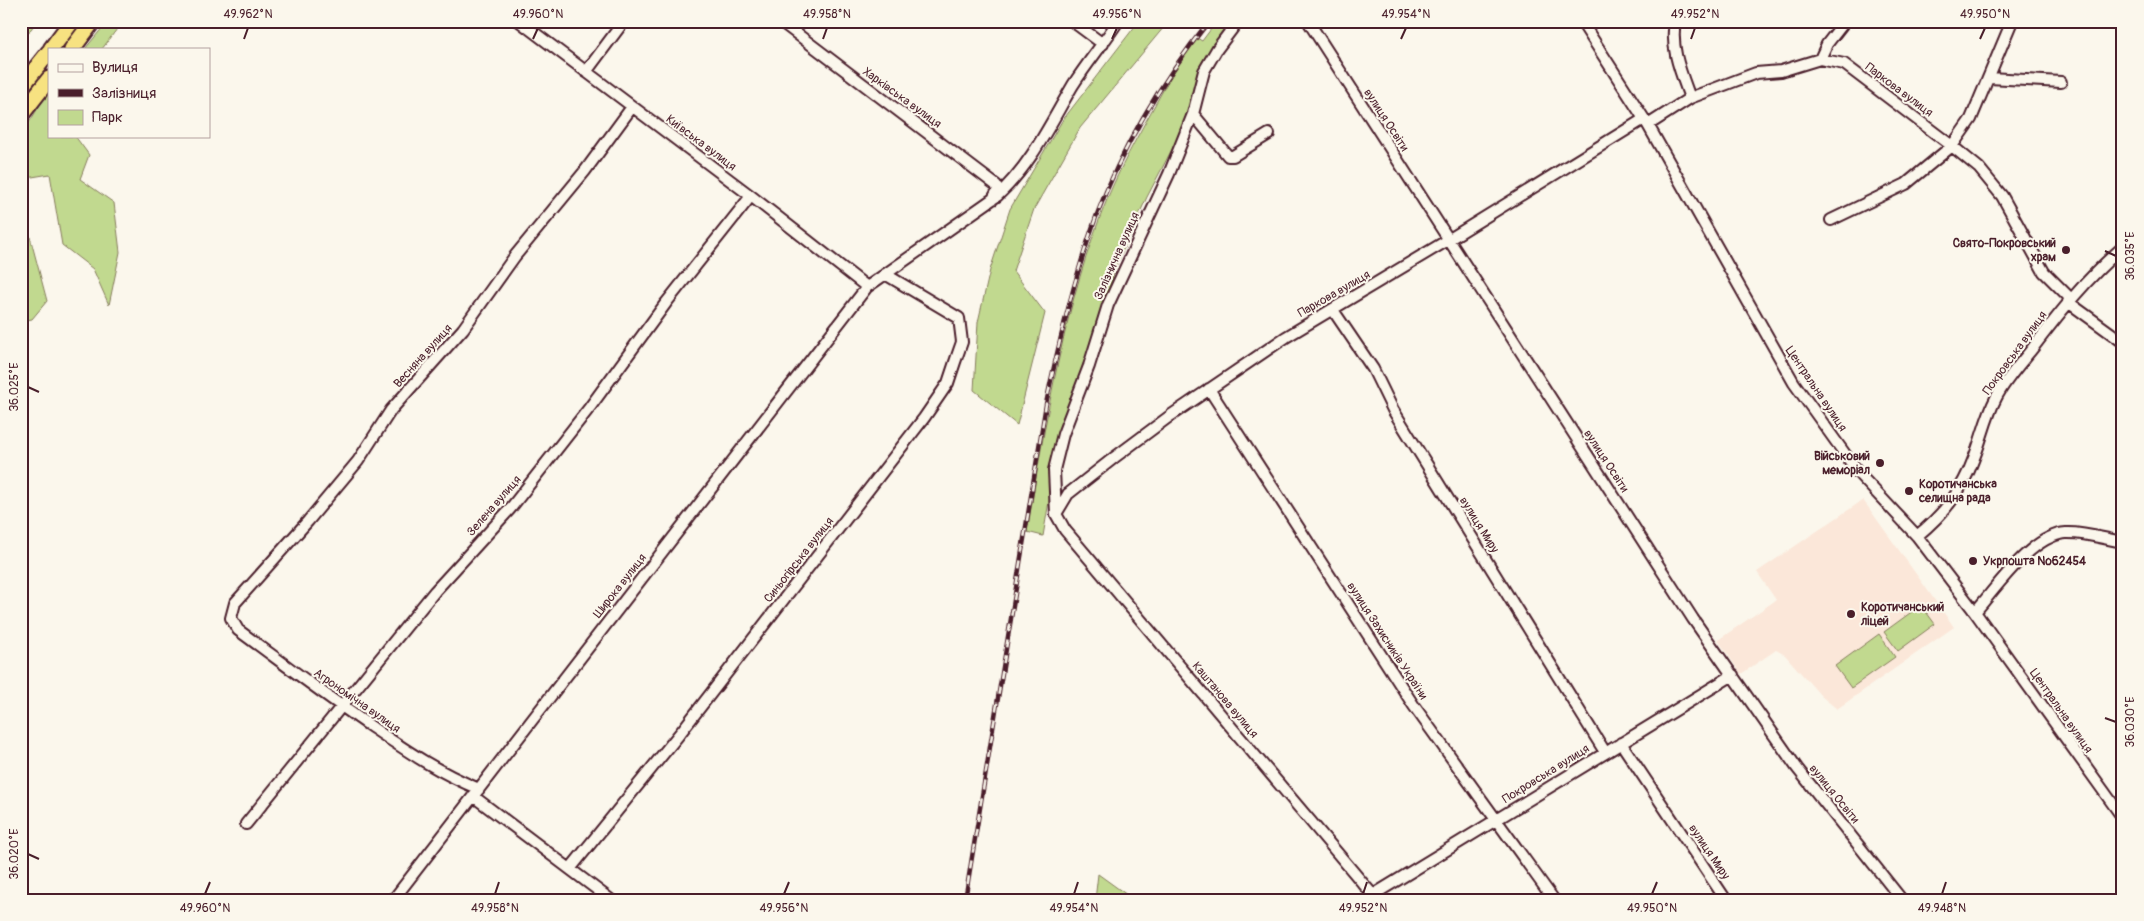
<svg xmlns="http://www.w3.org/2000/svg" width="2144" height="921" font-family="Pangolin,sans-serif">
	<rect width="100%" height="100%" fill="#fbf7ec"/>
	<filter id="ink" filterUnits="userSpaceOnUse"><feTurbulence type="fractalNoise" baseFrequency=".02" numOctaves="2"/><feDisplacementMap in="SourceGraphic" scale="10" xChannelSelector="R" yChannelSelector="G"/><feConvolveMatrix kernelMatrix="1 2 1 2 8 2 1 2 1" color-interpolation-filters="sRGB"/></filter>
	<g filter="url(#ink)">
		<!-- built -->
		<path fill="#fbe7d9" d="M1863,500L1954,627L1837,709L1821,696L1785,655L1776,650L1741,674L1718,640L1776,600L1757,572Z"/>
		<!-- green -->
		<path fill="#c1d98f" stroke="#867c5d" d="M21,21H37L22,41L21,39Z
			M108,21H123L102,49H85Z
			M1139,21H1169L1080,128L1034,209L1013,271L1045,313L1017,425L974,390L978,322L990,270L1010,209L1062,121Z
			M1217,21H1239L1217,49L1193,92L1181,132L1147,197L1117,263L1056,461L1043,536L1027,532C1046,418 1064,304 1108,197C1120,168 1136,139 1151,112C1165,87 1178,61 1197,38L1202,41Z
			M49,92V136H75L89,155L80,179L114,203L120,252L109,305L93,269L62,245L50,174L26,178L24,214L47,301L32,319L21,321V132C33,120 38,105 49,92Z
			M1921,605L1935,624L1898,651L1884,632Z
			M1879,634L1895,657L1851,688L1835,666Z
			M1098,874L1134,900H1095Z"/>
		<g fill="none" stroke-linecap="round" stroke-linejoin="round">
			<!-- minor casing -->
			<g stroke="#4a1f2b" stroke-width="14">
				<path id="minor" d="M519,21L751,196L867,287
					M780,21L996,185L998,190L993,199
					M1072,21L1103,44
					M1238,21L1217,49L1204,71L1193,114L1169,174L1108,305L1089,366L1063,434L1054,470L1056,514L1065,530L1377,900
					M1308,21L1693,619L1797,768L1902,900
					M1581,21L1648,125L1794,383L1860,475L1917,536L1975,612L2123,818
					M1675,21C1670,48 1681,73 1690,98
					M1820,59L1827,44L1845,21
					M586,72L624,21
					M1989,78L2061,82
					M1193,114L1228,156H1233L1269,134
					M1648,125L1690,98L1756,73L1781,71L1820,59L1844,64L1952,146L1979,168L2002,196L2044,272L2071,299
					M1831,220L1906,184L1952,146L1971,119L2012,21
					M2068,302L2123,342
					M1333,310L1373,369L1393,410L1605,752
					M1209,389L1414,706L1554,900
					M1056,514L1068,494L1115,457L1170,416L1286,337L1448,240L1644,119
					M1917,536C1944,514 1962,491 1974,458C1982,438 1986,417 1996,398C2005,380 2020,364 2032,349C2061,311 2086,279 2123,247
					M1975,612C1997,587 2032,535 2066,533C2084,532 2105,539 2123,542
					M1621,743L1726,900
					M479,789C438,772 410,753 373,728C327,697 283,663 238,630L231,618L235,603L308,521L358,461L391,410L463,329L515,256L585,171L632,107
					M473,796L611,900
					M246,824L435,591L510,509L590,407L666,303L751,196
					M570,869L681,732L924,418L948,383L955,362L962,342L959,318L885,274
					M1373,895L1733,675
					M393,900L867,287L997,196C1031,165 1050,124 1073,85C1087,63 1104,43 1118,21"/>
			</g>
			<!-- highway casing -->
			<g stroke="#4a1f2b" stroke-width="19">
				<path id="highway" d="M51,49L72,21
					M72,49L93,21
					M21,87L49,52
					M21,115L49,79"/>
			</g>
			<!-- minor -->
			<use href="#minor" stroke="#fbf7ec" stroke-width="10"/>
			<!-- highway -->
			<use href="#highway" stroke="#f7e281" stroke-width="15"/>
			<!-- rail casing -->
			<g stroke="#4a1f2b" stroke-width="4.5">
				<path id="rail" d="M965,900L1046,404C1059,341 1074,278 1096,217C1122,147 1163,79 1209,21"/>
			</g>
			<!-- rail -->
			<use href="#rail" stroke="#fbf7ec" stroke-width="2.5" stroke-dasharray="8" stroke-linecap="butt"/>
		</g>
	</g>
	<!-- ticks -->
	<path fill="none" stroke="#4a1f2b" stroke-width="2" d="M244,39L248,28M533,39L538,28M823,39L827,28M1112,39L1117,28M1401,39L1406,28M1691,39L1695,28M1980,39L1985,28M2105,251L2116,256M28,387L39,392M2105,718L2116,722M28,854L39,859M205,894L210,882M495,894L499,882M784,894L789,882M1074,894L1078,882M1363,894L1367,882M1652,894L1657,882M1942,894L1946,882"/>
	<!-- markers -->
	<g fill="#4a1f2b" stroke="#fbf7ec" stroke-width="2">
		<circle cx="2066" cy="250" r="5"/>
		<circle cx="1880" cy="463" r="5"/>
		<circle cx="1909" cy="491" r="5"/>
		<circle cx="1973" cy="561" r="5"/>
		<circle cx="1851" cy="614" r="5"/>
	</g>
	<g text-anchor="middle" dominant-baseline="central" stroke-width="4" stroke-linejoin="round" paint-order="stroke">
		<!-- street labels -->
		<g font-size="12" fill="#4a1f2b" stroke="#fbf7ec">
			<text transform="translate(1899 90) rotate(37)">Паркова вулиця</text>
			<text transform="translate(902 98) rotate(36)">Харківська вулиця</text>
			<text transform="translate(1386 120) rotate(57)">вулиця Освіти</text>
			<text transform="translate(701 143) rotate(37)">Київська вулиця</text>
			<text transform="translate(1117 256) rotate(-66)">Залізнична вулиця</text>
			<text transform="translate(1334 294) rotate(-30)">Паркова вулиця</text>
			<text transform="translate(2015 353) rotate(-54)">Покровська вулиця</text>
			<text transform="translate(423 356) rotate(-48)">Весняна вулиця</text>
			<text transform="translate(1816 389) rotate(56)">Центральна вулиця</text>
			<text transform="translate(1606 461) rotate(57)">вулиця Освіти</text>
			<text transform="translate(494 506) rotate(-49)">Зелена вулиця</text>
			<text transform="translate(1479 525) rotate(58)">вулиця Миру</text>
			<text transform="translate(799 560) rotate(-52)">Синьогірська вулиця</text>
			<text transform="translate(620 586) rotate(-52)">Широка вулиця</text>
			<text transform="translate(1387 641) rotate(57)">вулиця Захисників України</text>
			<text transform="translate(1225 700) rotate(50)">Каштанова вулиця</text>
			<text transform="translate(357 701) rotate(35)">Агрономічна вулиця</text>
			<text transform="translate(2061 711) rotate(55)">Центральна вулиця</text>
			<text transform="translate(1546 774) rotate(-32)">Покровська вулиця</text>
			<text transform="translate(1834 794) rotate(51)">вулиця Освіти</text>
			<text transform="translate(1709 852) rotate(56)">вулиця Миру</text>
		</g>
		<!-- poi labels -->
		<g font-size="12" font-weight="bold" fill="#4a1f2b" stroke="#fbf7ec" text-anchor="start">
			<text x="2056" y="243" text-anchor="end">Свято-Покровський<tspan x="2056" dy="14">храм</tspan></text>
			<text x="1870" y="456" text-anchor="end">Військовий<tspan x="1870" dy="14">меморіал</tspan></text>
			<text x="1919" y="484">Коротичанська<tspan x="1919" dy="14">селищна рада</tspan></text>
			<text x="1983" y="561">Укрпошта №62454</text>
			<text x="1861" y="607">Коротичанський<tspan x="1861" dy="14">ліцей</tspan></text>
		</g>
	</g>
	<!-- margin -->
	<rect width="2144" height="921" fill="none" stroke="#fbf7ec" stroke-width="55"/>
	<!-- legend -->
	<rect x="48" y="48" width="162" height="90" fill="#fbf7ec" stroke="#b4a19f"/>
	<rect x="58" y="64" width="25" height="8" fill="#fbf7ec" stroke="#b4a19f"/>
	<text x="92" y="72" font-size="15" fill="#4a1f2b">Вулиця</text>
	<rect x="58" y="89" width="25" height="8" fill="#4a1f2b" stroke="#b4a19f"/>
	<text x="92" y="98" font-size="15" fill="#4a1f2b">Залізниця</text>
	<rect x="58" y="110" width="25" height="15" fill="#c1d98f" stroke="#b4a19f"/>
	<text x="92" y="122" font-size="15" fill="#4a1f2b">Парк</text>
	<rect x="28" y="28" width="2088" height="866" fill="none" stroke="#4a1f2b" stroke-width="2"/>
	<g font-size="12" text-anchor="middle" fill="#4a1f2b">
		<text x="248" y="18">49.962°N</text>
		<text x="538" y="18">49.960°N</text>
		<text x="827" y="18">49.958°N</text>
		<text x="1117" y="18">49.956°N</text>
		<text x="1406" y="18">49.954°N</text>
		<text x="1695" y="18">49.952°N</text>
		<text x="1985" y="18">49.950°N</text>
		<text transform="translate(2130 256) rotate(-90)" y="4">36.035°E</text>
		<text transform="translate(14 387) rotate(-90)" y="4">36.025°E</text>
		<text transform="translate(2130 722) rotate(-90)" y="4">36.030°E</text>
		<text transform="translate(14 854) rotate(-90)" y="4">36.020°E</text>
		<text x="205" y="912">49.960°N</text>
		<text x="495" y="912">49.958°N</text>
		<text x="784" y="912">49.956°N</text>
		<text x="1074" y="912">49.954°N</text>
		<text x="1363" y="912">49.952°N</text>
		<text x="1652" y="912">49.950°N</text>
		<text x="1942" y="912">49.948°N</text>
	</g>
</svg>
